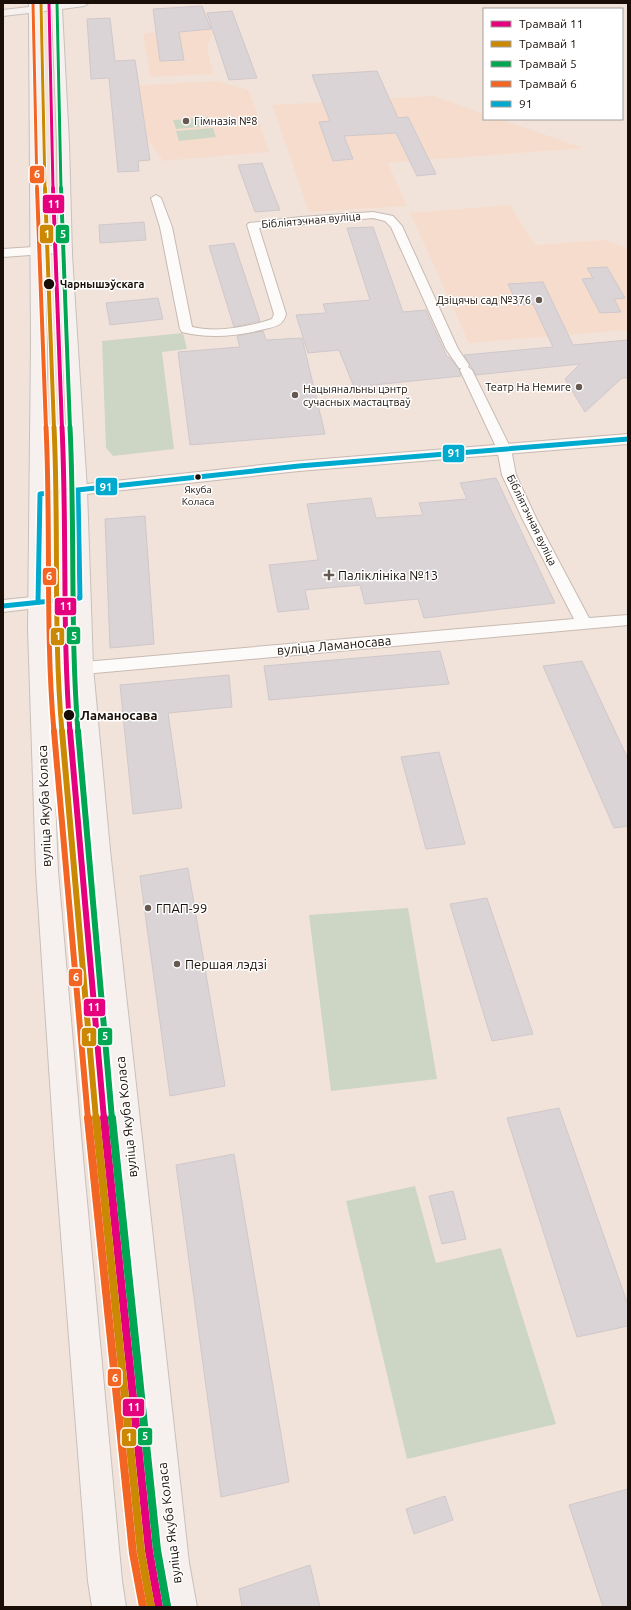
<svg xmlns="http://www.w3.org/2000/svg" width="631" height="1610" font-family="Ubuntu,sans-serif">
	<rect width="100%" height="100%" fill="#f2e3da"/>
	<!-- built -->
	<path fill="#f6dccd" d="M211,24L214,29L207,48L213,74L150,77L143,34L151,32L173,30V28Z
		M215,81L249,90L269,152L163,161L147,139L146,131L114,132L110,87Z
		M434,96L484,114V119H499L584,148L388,163L407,206L309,212L272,105Z
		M510,205L535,245L604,240L628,248V330L469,343L410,213Z"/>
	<!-- green -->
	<path fill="#cdd6c4" d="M209,117L213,126L176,129L173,120Z
		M213,128L216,137L179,141L176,131Z
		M183,333L187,349L162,352L174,449L113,456L106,448L102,341Z
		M408,908L437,1079L331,1091L309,915Z
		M415,1186L436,1263L501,1248L556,1424L407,1459L346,1201Z"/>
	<!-- building -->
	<path fill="#dbd4d7" stroke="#cfc8cb" d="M202,6L211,29L179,32L184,60L160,61L153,9Z
		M232,11L244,43L257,78L229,80L207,13Z
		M110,18L115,61L135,60L150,160L138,161L139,171L118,172L109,78L91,79L87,19Z
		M377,71L398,118L408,117L436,174L417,176L396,133L344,136L353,159L333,161L319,122L330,121L312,75Z
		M262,163L270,185L280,210L255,212L238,165Z
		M144,222L146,240L100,243L99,225Z
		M373,227L403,312L426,310L447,357H449L459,369L461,376L354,387L339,350L308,353L296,315L326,313L323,304L370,300L347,228Z
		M234,243L260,321L234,327L209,246Z
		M607,267L625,298L614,299L621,312L600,313L582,279L593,278L587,268Z
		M543,282L573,345L628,340V378H622L585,412L565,379L580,364L476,375L464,355L553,347L533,304L518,305L508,284Z
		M158,298L163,319L110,325L106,303Z
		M263,331L266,340L302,338L325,434L190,445L178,352L240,347L237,336Z
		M496,478L555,603L424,618L418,599L365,604L360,585L305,590L309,609L278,612L269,565L318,560L307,504L371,498L376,518L423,515L419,503L467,499L460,483Z
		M145,516L154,644L110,648L105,519Z
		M440,651L449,684L269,700L264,666Z
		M582,661L628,759V826L614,828L543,666Z
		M229,675L232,707L168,713L182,808L133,814L120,685Z
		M439,752L465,844L426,849L401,757Z
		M188,868L225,1086L170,1096L140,876Z
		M487,898L533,1034L492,1041L450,904Z
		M559,1108L628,1305V1326L577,1337L507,1118Z
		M234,1154L289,1482L221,1497L176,1165Z
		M453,1191L466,1239L442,1244L429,1196Z
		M628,1489V1607H603L569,1505Z
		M445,1496L453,1520L414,1534L406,1509Z
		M310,1565L320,1607H242L239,1589Z"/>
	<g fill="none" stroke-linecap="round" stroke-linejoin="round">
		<!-- minor casing -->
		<g stroke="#c7bab2" stroke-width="2">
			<path id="minor" d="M156,195L161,198L172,227L192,327C216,333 249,327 272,319L274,314L247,225L249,223L301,217L373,212L393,216L402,226L458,349L469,365L468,367L472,370L511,449L516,475L537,520L589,618L628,615V625L39,678L33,676L31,672L33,668L39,666L574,619L523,520L502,475L497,449L460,370L461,368H459L446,349L391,227L385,221L373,218L259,228L286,314C285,317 284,320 282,322C279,326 270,328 265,329C238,336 209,339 182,332L180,329L160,227L151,198Z"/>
		</g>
		<!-- tertiary casing -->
		<g stroke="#c7bab2" stroke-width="2">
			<path id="tertiary" d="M65,245L70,246L72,249L70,252L3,257V249Z"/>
		</g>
		<!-- secondary casing -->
		<g stroke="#c7bab2" stroke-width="2">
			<path id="secondary" d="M628,434V444L299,471L40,499L34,498L31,494L34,490L40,489L299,461Z
				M80,592L87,594L89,598L87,602L3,612V600Z"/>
		</g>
		<!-- primary casing -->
		<g stroke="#c8c0bb" stroke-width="2">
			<path id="primary" d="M29,3H39V5L52,3H89L84,6L62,9L69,143L72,255L87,490L93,667L110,850L189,1563L197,1607H163L155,1563L88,850L73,667L69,490L58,255L57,143L52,10L39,12L47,343L48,629L58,871L83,1158L122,1581L126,1607H92L88,1581L55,1158L36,871L28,629L31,343L29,13L3,16V10L29,7Z"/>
		</g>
		<!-- minor -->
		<use href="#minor" fill="#fdfbf9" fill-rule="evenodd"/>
		<!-- tertiary -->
		<use href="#tertiary" fill="#fdfbf9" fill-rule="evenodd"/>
		<!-- secondary -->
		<use href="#secondary" fill="#faf6f4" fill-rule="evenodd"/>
		<!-- primary -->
		<use href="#primary" fill="#f6f1ef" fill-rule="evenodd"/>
		<!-- bus-1 casing -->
		<g stroke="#fff" stroke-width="8">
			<path id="bus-1" d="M38,602L40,494L299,466L628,439
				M3,606L80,598L78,490"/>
		</g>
		<!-- bus-1 -->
		<use href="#bus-1" stroke="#00a9ce" stroke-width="5"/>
		<!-- tram-1-far4 casing -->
		<g stroke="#fff" stroke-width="4.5">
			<path id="tram-1-far4" d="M49,3L53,189"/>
		</g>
		<!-- tram-1-far3 casing -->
		<g stroke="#fff" stroke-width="6">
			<path id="tram-1-far3" d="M53,188L62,428"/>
		</g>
		<!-- tram-1-far2 casing -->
		<g stroke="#fff" stroke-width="8">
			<path id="tram-1-far2" d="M62,427C67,529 62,631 70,732"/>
		</g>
		<!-- tram-1-far1 casing -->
		<g stroke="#fff" stroke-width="10">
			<path id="tram-1-far1" d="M70,731L104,1119"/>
		</g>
		<!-- tram-1 casing -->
		<g stroke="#fff" stroke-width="11">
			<path id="tram-1" d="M104,1118L149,1551L159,1607"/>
		</g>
		<!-- tram-2-far4 casing -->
		<g stroke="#fff" stroke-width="4.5">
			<path id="tram-2-far4" d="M41,3L45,189"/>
		</g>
		<!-- tram-2-far3 casing -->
		<g stroke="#fff" stroke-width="6">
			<path id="tram-2-far3" d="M45,188L54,428"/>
		</g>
		<!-- tram-2-far2 casing -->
		<g stroke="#fff" stroke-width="8">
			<path id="tram-2-far2" d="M54,427C59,529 53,631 62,732"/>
		</g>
		<!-- tram-2-far1 casing -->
		<g stroke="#fff" stroke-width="10">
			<path id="tram-2-far1" d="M62,731L96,1119"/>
		</g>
		<!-- tram-2 casing -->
		<g stroke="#fff" stroke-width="11">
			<path id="tram-2" d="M96,1118L141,1552L151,1607"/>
		</g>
		<!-- tram-3-far4 casing -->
		<g stroke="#fff" stroke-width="4.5">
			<path id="tram-3-far4" d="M57,3L61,189"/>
		</g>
		<!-- tram-3-far3 casing -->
		<g stroke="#fff" stroke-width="6">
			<path id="tram-3-far3" d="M61,188L70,428"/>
		</g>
		<!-- tram-3-far2 casing -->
		<g stroke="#fff" stroke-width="8">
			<path id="tram-3-far2" d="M70,427C75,529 70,631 78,732"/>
		</g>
		<!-- tram-3-far1 casing -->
		<g stroke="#fff" stroke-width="10">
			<path id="tram-3-far1" d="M78,731L112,1119"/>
		</g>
		<!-- tram-3 casing -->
		<g stroke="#fff" stroke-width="11">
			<path id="tram-3" d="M112,1118L157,1550L167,1606"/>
		</g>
		<!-- tram-4-far4 casing -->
		<g stroke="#fff" stroke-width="4.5">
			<path id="tram-4-far4" d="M33,3L37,189"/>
		</g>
		<!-- tram-4-far3 casing -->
		<g stroke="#fff" stroke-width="6">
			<path id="tram-4-far3" d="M37,188L46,428"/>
		</g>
		<!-- tram-4-far2 casing -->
		<g stroke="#fff" stroke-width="8">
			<path id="tram-4-far2" d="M46,427C51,529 45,631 54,732"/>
		</g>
		<!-- tram-4-far1 casing -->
		<g stroke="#fff" stroke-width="10">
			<path id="tram-4-far1" d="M54,731L88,1119"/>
		</g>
		<!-- tram-4 casing -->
		<g stroke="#fff" stroke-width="11">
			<path id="tram-4" d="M88,1118L133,1553L143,1607"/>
		</g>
		<!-- tram-1-far4 -->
		<use href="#tram-1-far4" stroke="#e5007d" stroke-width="3"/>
		<!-- tram-1-far3 -->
		<use href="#tram-1-far3" stroke="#e5007d" stroke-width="4"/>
		<!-- tram-1-far2 -->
		<use href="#tram-1-far2" stroke="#e5007d" stroke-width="5"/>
		<!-- tram-1-far1 -->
		<use href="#tram-1-far1" stroke="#e5007d" stroke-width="6"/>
		<!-- tram-1 -->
		<use href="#tram-1" stroke="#e5007d" stroke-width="8"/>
		<!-- tram-2-far4 -->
		<use href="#tram-2-far4" stroke="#cb8802" stroke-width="3"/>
		<!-- tram-2-far3 -->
		<use href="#tram-2-far3" stroke="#cb8802" stroke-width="4"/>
		<!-- tram-2-far2 -->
		<use href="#tram-2-far2" stroke="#cb8802" stroke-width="5"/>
		<!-- tram-2-far1 -->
		<use href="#tram-2-far1" stroke="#cb8802" stroke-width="6"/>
		<!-- tram-2 -->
		<use href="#tram-2" stroke="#cb8802" stroke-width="8"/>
		<!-- tram-3-far4 -->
		<use href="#tram-3-far4" stroke="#00a651" stroke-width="3"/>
		<!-- tram-3-far3 -->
		<use href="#tram-3-far3" stroke="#00a651" stroke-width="4"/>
		<!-- tram-3-far2 -->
		<use href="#tram-3-far2" stroke="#00a651" stroke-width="5"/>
		<!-- tram-3-far1 -->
		<use href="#tram-3-far1" stroke="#00a651" stroke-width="6"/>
		<!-- tram-3 -->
		<use href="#tram-3" stroke="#00a651" stroke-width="8"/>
		<!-- tram-4-far4 -->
		<use href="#tram-4-far4" stroke="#f26522" stroke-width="3"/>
		<!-- tram-4-far3 -->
		<use href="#tram-4-far3" stroke="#f26522" stroke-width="4"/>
		<!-- tram-4-far2 -->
		<use href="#tram-4-far2" stroke="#f26522" stroke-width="5"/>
		<!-- tram-4-far1 -->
		<use href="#tram-4-far1" stroke="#f26522" stroke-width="6"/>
		<!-- tram-4 -->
		<use href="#tram-4" stroke="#f26522" stroke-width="8"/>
	</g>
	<!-- markers -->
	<g fill="#665952" stroke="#fff" stroke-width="1.5">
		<circle cx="186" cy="121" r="4"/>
		<circle cx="539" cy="300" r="4"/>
		<circle cx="579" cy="387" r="4"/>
		<circle cx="295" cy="395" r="4"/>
		<path d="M327 569h4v4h4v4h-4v4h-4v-4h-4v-4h4z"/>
		<circle cx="148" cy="908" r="4"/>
		<circle cx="177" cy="964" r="4"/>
	</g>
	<g fill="#1a0f08" stroke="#fff" stroke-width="1.5">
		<circle cx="49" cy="284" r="6"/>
		<circle cx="198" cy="477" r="3.5"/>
		<circle cx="69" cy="715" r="6"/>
	</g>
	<g text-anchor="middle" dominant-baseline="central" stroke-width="3" stroke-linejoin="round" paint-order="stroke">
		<!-- far-bus labels -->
		<g font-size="10" fill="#1a0f08" stroke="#fff">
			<text x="198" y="489">Якуба<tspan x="198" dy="12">Коласа</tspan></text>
		</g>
		<!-- far-poi labels -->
		<g font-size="11" fill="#1a0f08" stroke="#fff" text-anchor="start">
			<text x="194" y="121">Гімназія №8</text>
			<text x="531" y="300" text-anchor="end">Дзіцячы сад №376</text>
			<text x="571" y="387" text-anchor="end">Театр На Немиге</text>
			<text x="303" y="389">Нацыянальны цэнтр<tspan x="303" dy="13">сучасных мастацтваў</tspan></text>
		</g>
		<!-- far-street labels -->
		<g font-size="11" fill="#1a0f08" stroke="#fff">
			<text transform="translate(311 220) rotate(-5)">Бібліятэчная вуліца</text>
			<text transform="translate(532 520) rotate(64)">Бібліятэчная вуліца</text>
		</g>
		<!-- far-stop labels -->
		<g font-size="11" font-weight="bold" fill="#1a0f08" stroke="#fff" text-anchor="start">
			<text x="60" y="284">Чарнышэўскага</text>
		</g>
		<!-- poi labels -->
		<g font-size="13" fill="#1a0f08" stroke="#fff" text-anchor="start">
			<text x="338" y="575">Паліклініка №13</text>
			<text x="156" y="908">ГПАП-99</text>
			<text x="185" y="964">Першая лэдзі</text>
		</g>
		<!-- street labels -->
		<g font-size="13" fill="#1a0f08" stroke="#fff">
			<text transform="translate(334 645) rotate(-5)">вуліца Ламаносава</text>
			<text transform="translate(44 806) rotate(-92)">вуліца Якуба Коласа</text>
			<text transform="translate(126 1117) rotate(-96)">вуліца Якуба Коласа</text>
			<text transform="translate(169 1523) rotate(-97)">вуліца Якуба Коласа</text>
		</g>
		<!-- stop labels -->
		<g font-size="13" font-weight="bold" fill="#1a0f08" stroke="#fff" text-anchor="start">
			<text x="80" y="715">Ламаносава</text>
		</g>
	</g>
	<g stroke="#fff" stroke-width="1.5">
		<rect x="29" y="165" width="16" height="19" rx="4" fill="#f26522"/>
		<rect x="42" y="194" width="23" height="20" rx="4" fill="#e5007d"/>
		<rect x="55" y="224" width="15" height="20" rx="4" fill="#00a651"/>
		<rect x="39" y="224" width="15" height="20" rx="4" fill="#cb8802"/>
		<rect x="442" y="444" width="23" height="19" rx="4" fill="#00a9ce"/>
		<rect x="95" y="477" width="23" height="19" rx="4" fill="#00a9ce"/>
		<rect x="42" y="567" width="15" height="19" rx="4" fill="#f26522"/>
		<rect x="54" y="597" width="23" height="19" rx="4" fill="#e5007d"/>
		<rect x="66" y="626" width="15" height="19" rx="4" fill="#00a651"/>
		<rect x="50" y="627" width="15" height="19" rx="4" fill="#cb8802"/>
		<rect x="68" y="968" width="15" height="19" rx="4" fill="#f26522"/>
		<rect x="83" y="998" width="23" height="19" rx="4" fill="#e5007d"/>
		<rect x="97" y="1027" width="16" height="19" rx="4" fill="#00a651"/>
		<rect x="81" y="1027" width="16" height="20" rx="4" fill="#cb8802"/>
		<rect x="107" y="1368" width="15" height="19" rx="4" fill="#f26522"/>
		<rect x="122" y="1398" width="23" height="19" rx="4" fill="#e5007d"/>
		<rect x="137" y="1427" width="16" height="19" rx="4" fill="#00a651"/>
		<rect x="121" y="1428" width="16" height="19" rx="4" fill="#cb8802"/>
	</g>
	<g font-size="11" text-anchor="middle" font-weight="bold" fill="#fff">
		<text x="37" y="178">6</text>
		<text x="54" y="208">11</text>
		<text x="63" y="238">5</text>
		<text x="47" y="238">1</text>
		<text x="454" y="457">91</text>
		<text x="106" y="491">91</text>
		<text x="49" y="580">6</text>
		<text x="66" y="610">11</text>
		<text x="74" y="640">5</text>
		<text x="58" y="640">1</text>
		<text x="76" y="981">6</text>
		<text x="94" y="1011">11</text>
		<text x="105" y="1040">5</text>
		<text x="89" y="1041">1</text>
		<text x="115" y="1382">6</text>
		<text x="134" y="1411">11</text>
		<text x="145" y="1440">5</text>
		<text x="129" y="1441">1</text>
	</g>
	<!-- border -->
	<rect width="631" height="1610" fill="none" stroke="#1a0f08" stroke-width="8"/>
	<!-- legend -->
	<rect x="483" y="8" width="140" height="112" fill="#ffffff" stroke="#a39f9c"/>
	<rect x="491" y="21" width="20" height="6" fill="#e5007d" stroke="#a39f9c"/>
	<text x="519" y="28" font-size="12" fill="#1a0f08">Трамвай 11</text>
	<rect x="491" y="41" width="20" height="6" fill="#cb8802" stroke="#a39f9c"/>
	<text x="519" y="48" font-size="12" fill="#1a0f08">Трамвай 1</text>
	<rect x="491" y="61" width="20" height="6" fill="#00a651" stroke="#a39f9c"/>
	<text x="519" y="68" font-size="12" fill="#1a0f08">Трамвай 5</text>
	<rect x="491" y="81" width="20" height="6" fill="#f26522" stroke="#a39f9c"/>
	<text x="519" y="88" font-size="12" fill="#1a0f08">Трамвай 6</text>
	<rect x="491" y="101" width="20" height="6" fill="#00a9ce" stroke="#a39f9c"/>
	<text x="519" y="108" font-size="12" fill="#1a0f08">91</text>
</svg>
